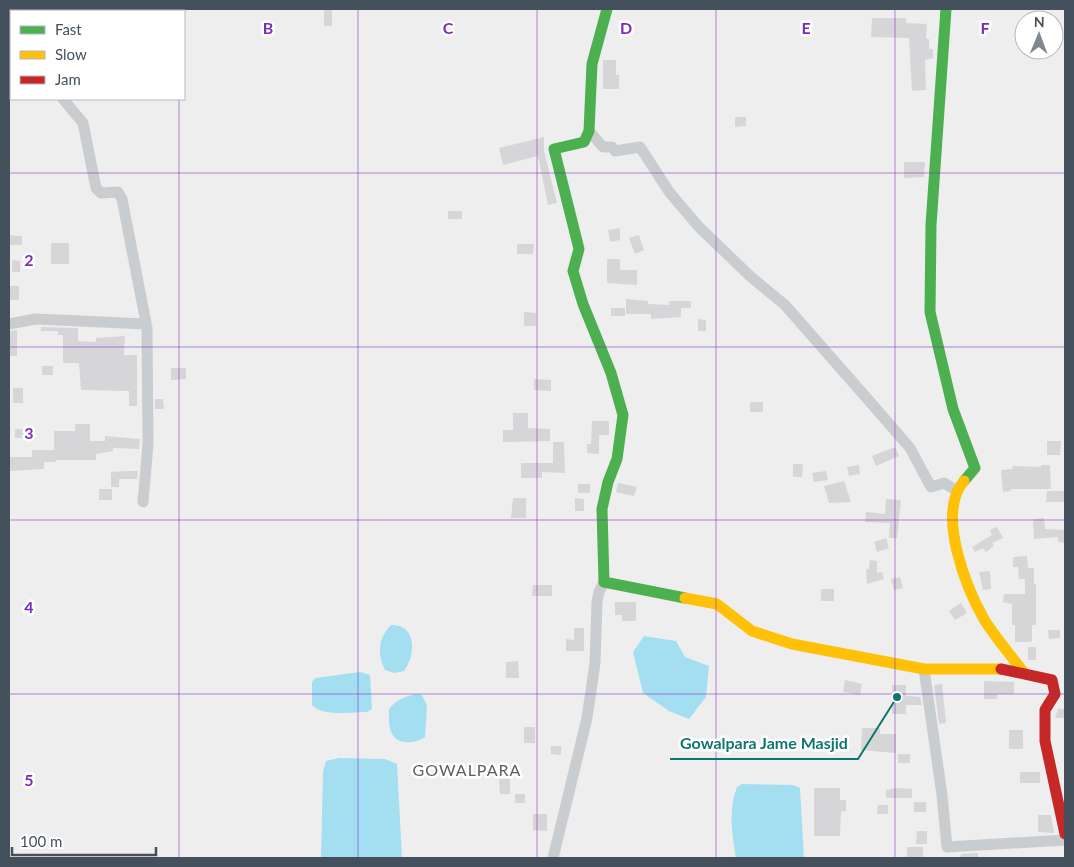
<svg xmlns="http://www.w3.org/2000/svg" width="1074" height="867" font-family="Lato,sans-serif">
	<rect width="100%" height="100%" fill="#efeeee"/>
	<!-- water -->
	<path fill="#a3dff1" d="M391,625C417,624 416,655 404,671L394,673L385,670C377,654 378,638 391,625Z
		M644,636L676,641L685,657L709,666L706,697L689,719L669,711L643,693L633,652Z
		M360,672L370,675L372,709L367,712C352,712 323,717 312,705V682L315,678Z
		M417,694L422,695L427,706L425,737C416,744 398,745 392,734C388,727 389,717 389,709C396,700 405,696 417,694Z
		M339,758L385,759L397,764L402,858H321L323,772L326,761Z
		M742,784L793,785L800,788L804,858H736C732,834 728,810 737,787Z"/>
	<!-- building -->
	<path fill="#d6d6d9" d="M324,10H332V26H324Z
		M872,18H906V23L927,24L926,39H929V49H933V58L925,60L926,90L912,91L909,38L871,37Z
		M603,60H616V75H619V89H603Z
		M735,117H746V126L735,127Z
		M544,137V151L557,203L548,205L538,156L503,165L499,148Z
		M904,162H925L924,177L904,178Z
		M448,211H462V219H448Z
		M620,228V240L610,242L608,230Z
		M9,235L22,236V245H9Z
		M639,235L644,250L635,254L629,238Z
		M51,243H69V264H51Z
		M517,244H534L533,254H517Z
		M607,259H620V270H637V285L607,283Z
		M12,260L20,261V272H12Z
		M9,286H19V300H9Z
		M626,299L648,301V304L669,305V301H691V308H681V317L651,319V314H626Z
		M611,308H625V316H611Z
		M524,312L536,313V326H524Z
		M698,319L706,320V331H698Z
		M41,327L78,328V341L96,342V338L125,336L124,355H137V406H129V391L81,390L79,363H63V335H58V331H41Z
		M17,330V356H9V331Z
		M42,366H53V375H42Z
		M171,368H186V379L171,380Z
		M534,379L551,380V391L534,390Z
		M13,388H23V403H13Z
		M155,399H163L164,409H155Z
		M750,402H763V412H750Z
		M513,413H528V428L550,429V441L503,442V430H513Z
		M592,421H609V435H599V454L587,453V444H591Z
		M75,424H90V441H105V436L140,439L139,449L113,448V451L96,454V460H56V462H44V469L10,471V457H32V450H54V431H75Z
		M15,429H24V438H15Z
		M1047,441H1061L1060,455H1047Z
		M553,442H564L565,473L542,472V478H521V463H553Z
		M895,447L899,456L876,466L872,456Z
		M793,464H803L802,477H793Z
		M859,465L860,474L849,476L847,467Z
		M1041,465H1050L1051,489H1011V491L1003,492L1001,470L1012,469L1013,466L1041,467Z
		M127,471H138L137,479H119V487H111V472Z
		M826,471L828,480L814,482L812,473Z
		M844,481L851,502L829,503L824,486Z
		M618,483L637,487L634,496L616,492Z
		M578,484H590V493H578Z
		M99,489H112V500H99Z
		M1047,491H1065V502H1046Z
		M513,498H526V518H511Z
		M575,498L584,499V511H575Z
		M886,499L901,500L897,538H889L890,523L865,522L866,512L885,514Z
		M1044,518L1045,529L1065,530V543L1058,542V537L1034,539L1033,519Z
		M997,527L1003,538L992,543L994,546L986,552L983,548L975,552L972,547L992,535L990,530Z
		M886,538L889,548L877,552L874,542Z
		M1027,556L1028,568H1034V584H1036V625H1032V642H1015V625H1012V604L1003,602L1004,594H1025V579H1019L1018,567H1013V557Z
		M870,560L877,561V573L882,572L884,579L867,584L866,570L869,569Z
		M990,571L991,589L983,590L979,572Z
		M900,577L903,588L894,590L891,579Z
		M533,585H552V596H532Z
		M821,589H834V601H821Z
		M615,602H636V621H622V615H615Z
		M961,603L967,613L955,620L949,611Z
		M574,628H584V651H566V639L574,640Z
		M1048,630H1060V638L1049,639Z
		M1028,647H1036V660H1028Z
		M518,661L519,678H506V662Z
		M845,680L862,684L860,695L843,692Z
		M984,681L1014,682V694H997V699H984Z
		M942,684L946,723L939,724L934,685Z
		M892,685H906V696L920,697L922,705H906V714H892Z
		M1058,709H1064V718H1055Z
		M524,727H535V743H524Z
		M862,728H880V734H896V753L861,750Z
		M1009,730H1023V749H1009Z
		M551,746H561V755L551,754Z
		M898,754H910V763H898Z
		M1020,772H1040V783H1020Z
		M499,779H510V794H500Z
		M814,788H840V800H846V811L841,812L840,836H814Z
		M896,788L912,789V798H886V790Z
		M515,794H525V803H515Z
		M914,802H926V812H914Z
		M878,805H888V814H877Z
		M533,814H547V831L533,830Z
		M1038,815H1051L1054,833L1038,832Z
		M917,831H927V844H916Z
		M907,847H923V858H907Z
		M978,853V858H960L961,854Z"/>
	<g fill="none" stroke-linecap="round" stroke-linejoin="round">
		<!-- street -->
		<path stroke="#cacdd0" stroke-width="11" d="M63,9V11
			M95,11L110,9
			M9,68L11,67
			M63,99L83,123L96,188L101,193L118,192L122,199L147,328L148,444L143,502
			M589,131L603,147H612L615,151L640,147L670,193L699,227L751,277L785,305L871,403L910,448L931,487L944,483L956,490
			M9,324L36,319L146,324
			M924,669L942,795L947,847L1065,840
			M553,858L587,718L595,663L597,602L599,592L604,582"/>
		<!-- fast -->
		<path stroke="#4caf50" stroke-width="11" d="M607,9L592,64L589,131L584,142L554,149L579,249L573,271L583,304L611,373L623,415L617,459L608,482L602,509L604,582L685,598
			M946,9L931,225L930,312L953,409L975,468L964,481"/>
		<!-- slow -->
		<path stroke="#ffc107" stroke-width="11" d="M964,481C936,513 966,588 985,621C997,639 1011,656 1024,673
			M685,598L717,604L752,631L792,644L924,669H1001"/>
		<!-- jam -->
		<path stroke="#c62828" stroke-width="11" d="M1001,669L1052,680L1055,694L1045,710V741L1065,834"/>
	</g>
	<!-- grid -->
	<path fill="none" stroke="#7b2cbf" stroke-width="1" stroke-opacity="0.55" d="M179,9V11M358,9V858M537,9V858M716,9V858M895,9V858M179,99V858M9,173H1065M9,347H1065M9,520H1065M9,694H1065"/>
	<g text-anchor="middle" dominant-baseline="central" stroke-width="5" stroke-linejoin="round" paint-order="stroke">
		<!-- neighbourhood labels -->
		<g font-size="16" letter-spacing="1" fill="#5a5e63" stroke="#fff">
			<text x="467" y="769">GOWALPARA</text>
		</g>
	</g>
	<g font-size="16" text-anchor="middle" font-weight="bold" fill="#7b2cbf" stroke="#fff" stroke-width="5" stroke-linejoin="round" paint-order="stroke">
		<text x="268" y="34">B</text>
		<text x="448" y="34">C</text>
		<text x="626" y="34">D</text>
		<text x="806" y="34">E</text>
		<text x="985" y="34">F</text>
		<text x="29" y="266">2</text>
		<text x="29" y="439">3</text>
		<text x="29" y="613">4</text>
		<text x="29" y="786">5</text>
	</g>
	<!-- callouts -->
	<path fill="none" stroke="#0f766e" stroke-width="2" d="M897 697L858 759H670"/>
	<circle fill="#0f766e" stroke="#fff" stroke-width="2" cx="897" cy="697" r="5"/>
	<g font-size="16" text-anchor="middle" font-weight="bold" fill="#0f766e" stroke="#fff" stroke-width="5" stroke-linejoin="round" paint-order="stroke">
		<text x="764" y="749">Gowalpara Jame Masjid</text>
	</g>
	<!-- border -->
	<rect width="1074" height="867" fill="none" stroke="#44515c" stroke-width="20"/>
	<!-- legend -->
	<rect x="10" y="10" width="175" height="90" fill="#ffffff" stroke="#b4b9be"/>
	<rect x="20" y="26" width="25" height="8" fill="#4caf50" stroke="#b4b9be"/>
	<text x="55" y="35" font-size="15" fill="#44515c">Fast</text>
	<rect x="20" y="51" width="25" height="8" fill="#ffc107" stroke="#b4b9be"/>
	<text x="55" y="60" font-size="15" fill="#44515c">Slow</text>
	<rect x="20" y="76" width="25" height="8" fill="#c62828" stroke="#b4b9be"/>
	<text x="55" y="85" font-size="15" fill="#44515c">Jam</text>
	<!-- north arrow -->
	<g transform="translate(1039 35) rotate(1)"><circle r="24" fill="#ffffff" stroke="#b4b9be"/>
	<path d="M0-4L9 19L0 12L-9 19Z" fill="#80888f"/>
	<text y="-8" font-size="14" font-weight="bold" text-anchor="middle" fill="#44515c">N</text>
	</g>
	<!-- scale -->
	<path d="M12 847v8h144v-8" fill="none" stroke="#44515c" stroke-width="2.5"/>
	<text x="20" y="847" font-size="15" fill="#44515c" stroke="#ffffff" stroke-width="4" paint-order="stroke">100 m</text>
</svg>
